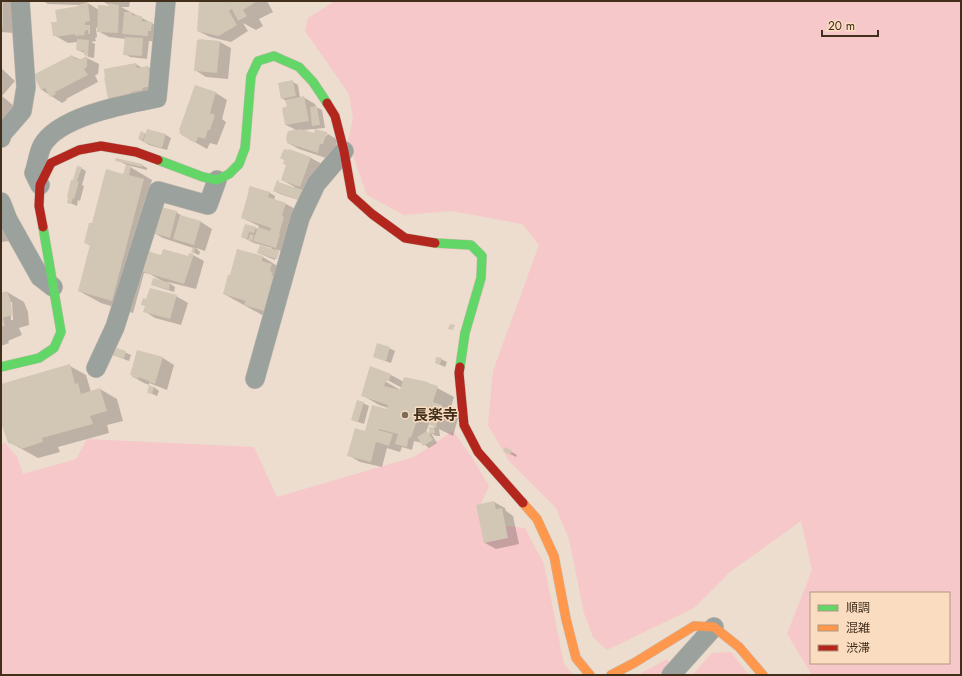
<svg xmlns="http://www.w3.org/2000/svg" width="962" height="676" font-family="Jost,'Noto Sans JP',sans-serif">
	<rect width="100%" height="100%" fill="#edddce"/>
	<!-- green -->
	<path fill="#f6c8c9" fill-rule="evenodd" d="M335,1H961V675H812L787,634L812,570L801,521L730,572L694,608L607,650L593,637L584,613L569,539L556,508L509,461L488,425L493,371L539,245L522,224L452,211L404,215L367,195L348,142L353,118L349,94L305,31L308,18ZM811,593H949V663H811Z
		M453,431L471,456L489,486L480,506L498,525L525,528L544,564L564,664L573,675H1V444L5,443L17,457L23,474L76,459L87,439L254,447L277,497L414,457Z
		M731,652L749,675H692L712,653Z
		M667,659L670,664L659,675H638Z"/>
	<!-- shadow -->
	<path fill="#0003" fill-rule="evenodd" d="M1,1H14V33L1,32Z
		M43,1H101L86,2L99,10L113,7L102,1H130L129,7H121L163,29L159,42L149,41L147,59L130,57L125,54L126,39L109,37L98,31V28H96L97,37L95,38L96,41L91,42L95,44L94,58L88,57H89L85,54V53L77,50L78,42L68,43L54,35L58,23L80,7L79,5L48,4Z
		M200,1H267L273,12L259,19L263,26L256,30L243,23L248,31L231,42L210,37L198,31Z
		M220,42L231,48L228,79L206,77L195,70Z
		M72,56L81,60L87,58L99,64L98,74L95,75L98,82L66,99L67,100L62,103L42,90L35,76Z
		M136,64L142,68L148,67L159,73L163,92L120,105Z
		M1,68L15,81L2,96L15,107L1,123Z
		M293,82L298,85L300,98L303,97L315,104L316,107L322,110L325,128L303,130L315,134L326,133L328,134H325V137L328,134L338,140L334,150H332L329,159L299,149L288,143L296,130L286,125L288,107L286,101L282,98Z
		M196,86L216,93L227,100L222,119L226,122L217,145L210,143L207,149L182,135Z
		M141,132L146,134L166,135L171,138L167,150L149,145L139,139Z
		M289,150L311,158L322,164L311,193L303,190L302,191L305,202L280,194L274,191L295,187L282,180L287,165Z
		M116,160L142,165L147,168V170L127,165L152,180L151,184L161,208L176,212L185,218L201,222L212,229L205,251L196,248L200,252L199,255L192,252L193,248L163,238L154,233L149,252L162,256L189,257L193,255L204,261L196,289L168,282L175,287L174,292L158,287L152,284L162,281L150,274L144,273L133,313L101,303L79,291L91,246L85,243L93,224L124,175L127,165Z
		M81,168L86,171L82,185L84,186L80,201L78,200L77,206L68,202L73,181Z
		M250,187L270,193L275,196L274,200L286,204L297,210L281,251L275,249L278,251L275,260L258,253L271,249L272,248L254,243L242,237L255,228L258,229L259,226L242,218Z
		M1,209L16,240L1,242Z
		M263,257L279,267L281,320L262,315L224,294Z
		M7,292L24,302L28,312L29,325L19,328L22,335L8,341L9,343L1,346V294ZM10,302H12L13,320H11Z
		M176,296L188,303L181,325L155,318L144,311L146,306Z
		M115,348L131,355L129,361L113,355Z
		M389,348L395,351L391,363L374,357Z
		M138,352L163,358L174,365L167,390L149,383V385L144,383L133,377Z
		M441,359L447,362L445,367L436,363Z
		M70,366L86,375L91,392L100,389L117,399L123,421L107,425L109,433L58,447L60,452L38,458L9,442L1,420V385Z
		M371,368L391,375L404,382L428,383L454,397L450,410L459,415L453,436L439,429L440,436H436L431,433L437,443L429,448L422,443L414,441L412,450L402,447L400,452L387,448L382,467L360,462L348,455L366,432L388,410V408L379,405L362,395ZM382,377L402,388V391L381,379ZM430,422V425L437,427L430,428V434L426,432Z
		M154,387L159,391L157,396L148,392Z
		M363,403L369,406L364,424L352,420Z
		M505,448L517,455L516,457L510,454Z
		M494,502L505,508L506,511L513,516L519,544L496,549L485,543Z"/>
	<!-- building -->
	<path fill="#d2c6b4" d="M1,1H3V27H1Z
		M199,1H224L225,3L227,1H256V2L243,10L247,16L238,21L232,9L229,11L237,25L219,36L197,31Z
		M88,2L90,21L85,22V25H90V34H88V30H86V31L84,32L85,35L75,36V34L56,37V36H53L51,22H57L55,10L79,6L78,5Z
		M109,3L119,5L118,33L97,32L98,5L109,6Z
		M124,12H132V15L142,16V21L152,22L151,31H148V36L122,34Z
		M125,37L143,38L142,56L123,55Z
		M77,39L89,40L88,56L84,55V51L76,50Z
		M199,39L220,41L217,73L194,71L197,40H199Z
		M72,55L75,59L78,58L79,60L87,56V67L84,69L88,75L55,92L56,94L50,97L45,88L41,90L33,75Z
		M136,63L137,68L148,66L152,86L142,88L143,90L131,92V95L108,99L104,77H105L104,69Z
		M293,80L296,96L281,99L278,83Z
		M195,85L216,92L210,113L215,115L210,130H208L205,139L198,137L196,143L189,140V139L181,135V134L179,133L180,130H179Z
		M304,96L309,121L285,125L282,108L287,106L285,100Z
		M317,106L320,125L312,126L310,107Z
		M147,129L166,134L162,148L143,142Z
		M301,129L314,133L315,129L327,132L323,144H320L318,153L287,143L286,138L288,131Z
		M141,131L145,133L143,140L138,139Z
		M284,149L288,150L289,149L311,157L300,187L281,180L286,165L283,164L284,160L280,158Z
		M116,158L142,164V167L115,161Z
		M126,165L131,166L129,175L144,179L112,301L78,291L90,245L84,243L89,223H92L106,169L123,174Z
		M77,166L82,167L77,181L79,182L74,199L73,198L71,204L67,203L68,197H67L71,180H73Z
		M277,180H279L278,182L303,190L300,200L273,191Z
		M250,186L270,192L268,197L286,203L282,216L284,217L279,234H280L276,248L253,241L258,227L270,231L271,228L241,218L249,191L248,190Z
		M161,207L177,211L170,238L150,232Z
		M180,215L201,221L194,245L173,239Z
		M245,224L256,227L254,233L249,232L247,239L241,237Z
		M250,234L254,235L252,241L248,240Z
		M260,245L279,251L277,259L257,253Z
		M193,247L195,248L194,253L191,252Z
		M163,249L188,256L189,253L194,254L184,284L137,270L144,250L161,255Z
		M237,249L263,256L262,261L272,264L270,271L273,272L271,275L274,276L264,311L244,305L246,301L223,294L228,275H230Z
		M153,278L170,283L169,290L151,285Z
		M150,288L177,295L170,319L143,312L145,306L141,305L143,298L146,299Z
		M7,291L11,302L12,315L3,318L5,326L1,327V293Z
		M450,324L455,325L453,330L448,329Z
		M377,343L390,347L386,361L373,357Z
		M114,347L126,351L124,359L112,355Z
		M137,350L163,357L155,384L149,382V381L138,377V379L132,377V375H130Z
		M436,357L442,358L440,364L435,363Z
		M70,364L75,384L78,383L81,394L100,388L107,411L90,416L93,424L42,438L43,442L21,449L20,447L8,443L1,422V384Z
		M370,366L391,374L389,381H386L384,386L400,390L404,377L428,382V383L438,386L433,402L442,405L436,427L430,425L426,419V416L419,414L411,438L409,437L407,447L395,444L398,434L379,429L378,430L393,434L389,446L376,442L371,462L347,456L355,428L365,431L372,405L387,409L388,405L361,396Z
		M149,385L154,387L152,394L147,393Z
		M357,400L364,402L358,422L351,420Z
		M429,427H434L435,433H429Z
		M427,431L433,440L423,446L417,437Z
		M505,447L512,451L510,455L503,451Z
		M494,501L496,509L502,508L508,538L484,543L476,505Z"/>
	<g fill="none" stroke-linecap="round" stroke-linejoin="round">
		<!-- street casing -->
		<g stroke="#c8baad" stroke-width="20">
			<path id="street" d="M1,138L2,134L22,111L26,87L20,1
				M40,185L34,173C37,165 38,154 42,146C58,116 127,104 157,98L166,1
				M1,202L8,220L40,277L53,287
				M96,368L115,327L158,191L208,205L217,180
				M255,379L300,218L316,184L344,151
				M671,675L714,627"/>
		</g>
		<!-- fast casing -->
		<g stroke="#c8baad" stroke-width="10">
			<path id="fast" d="M158,160L203,177L217,180L229,174L239,164L245,148L251,76L258,61L274,56L299,67L313,82L327,103
				M435,243L471,245L482,256L481,278L465,333L460,367
				M1,367L39,358L54,348L61,332L43,227"/>
		</g>
		<!-- slow casing -->
		<g stroke="#c8baad" stroke-width="10">
			<path id="slow" d="M523,503L537,519L554,556L566,619L576,658L590,675
				M611,675L634,663L694,626L714,627L739,647L763,675"/>
		</g>
		<!-- jam casing -->
		<g stroke="#c8baad" stroke-width="10">
			<path id="jam" d="M327,103L335,116L344,151L352,196L372,214L405,238L435,243
				M43,227L39,206L40,185L51,163L79,150L101,146L136,152L158,160
				M460,367L459,373L464,425L478,452L523,503"/>
		</g>
		<!-- street -->
		<use href="#street" stroke="#9ba29e" stroke-width="19"/>
		<!-- fast -->
		<use href="#fast" stroke="#63d668" stroke-width="9"/>
		<!-- slow -->
		<use href="#slow" stroke="#ff974d" stroke-width="9"/>
		<!-- jam -->
		<use href="#jam" stroke="#b3261e" stroke-width="9"/>
	</g>
	<!-- markers -->
	<circle fill="#7d6c5a" stroke="#faddc1" stroke-width="1.5" cx="405" cy="415" r="4"/>
	<g text-anchor="middle" dominant-baseline="central" stroke-width="3" stroke-linejoin="round" paint-order="stroke">
		<!-- poi labels -->
		<g font-size="15" font-weight="bold" fill="#412f1c" stroke="#faddc1" text-anchor="start">
			<text x="413" y="415">長楽寺</text>
		</g>
	</g>
	<!-- border -->
	<rect width="962" height="676" fill="none" stroke="#412f1c" stroke-width="4"/>
	<!-- legend -->
	<rect x="810" y="592" width="140" height="72" fill="#faddc1" stroke="#b0977f"/>
	<rect x="818" y="605" width="20" height="6" fill="#63d668" stroke="#b0977f"/>
	<text x="846" y="612" font-size="12" fill="#412f1c">順調</text>
	<rect x="818" y="625" width="20" height="6" fill="#ff974d" stroke="#b0977f"/>
	<text x="846" y="632" font-size="12" fill="#412f1c">混雑</text>
	<rect x="818" y="645" width="20" height="6" fill="#b3261e" stroke="#b0977f"/>
	<text x="846" y="652" font-size="12" fill="#412f1c">渋滞</text>
	<!-- scale -->
	<path d="M822 30v6h56v-6" fill="none" stroke="#412f1c" stroke-width="2"/>
	<text x="828" y="30" font-size="12" fill="#412f1c" stroke="#faddc1" stroke-width="3" paint-order="stroke">20 m</text>
</svg>
